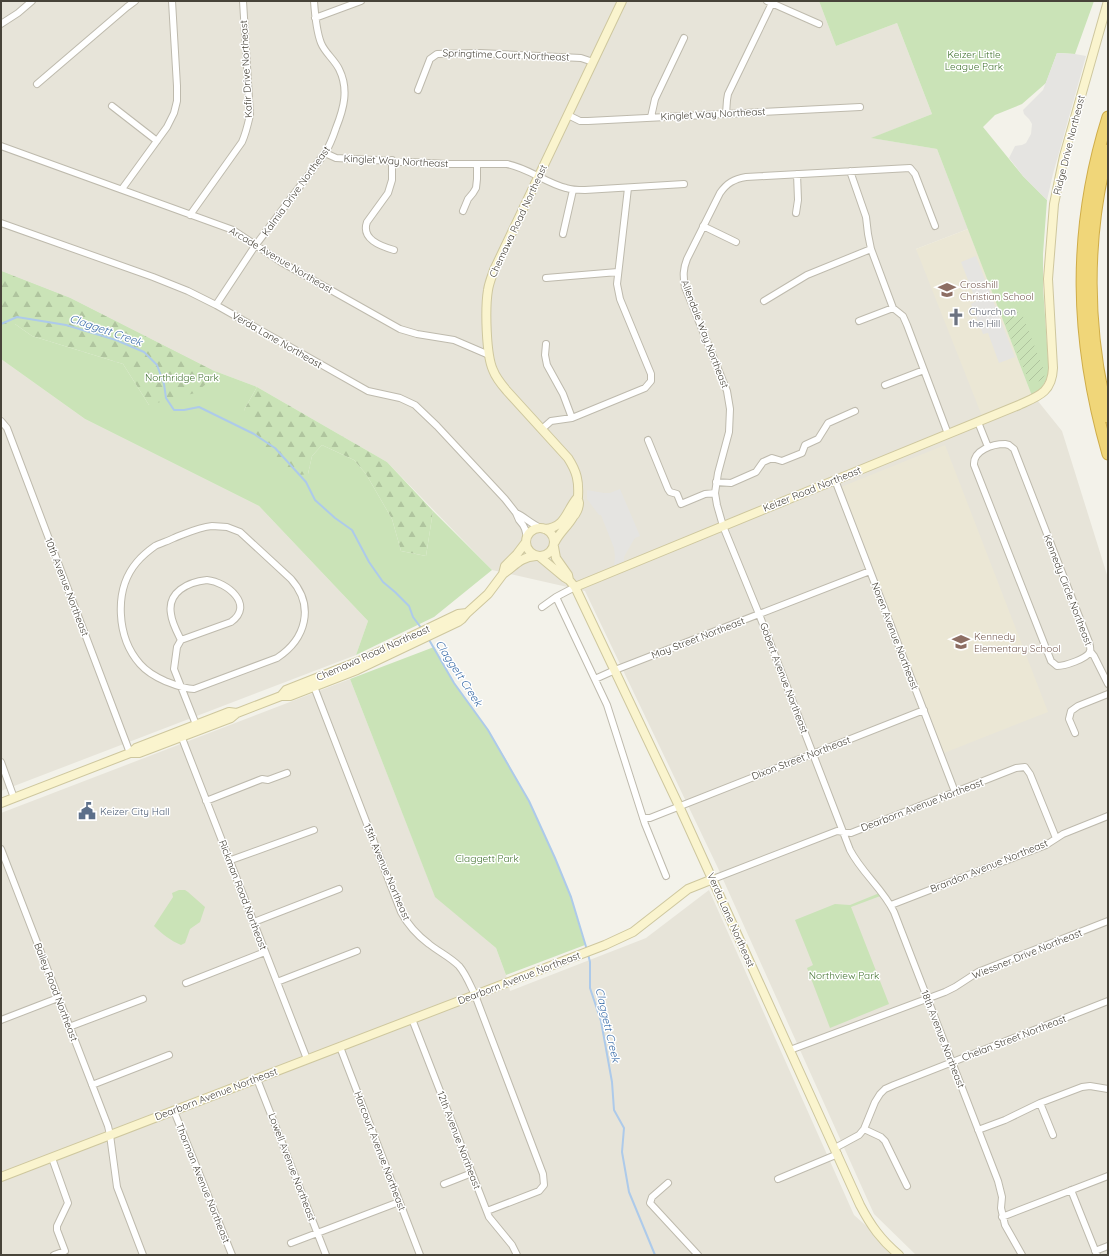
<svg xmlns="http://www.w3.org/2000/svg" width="1109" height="1256" font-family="Quicksand,sans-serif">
	<defs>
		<pattern id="forest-firs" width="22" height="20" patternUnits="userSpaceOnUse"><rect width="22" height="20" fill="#cae3b7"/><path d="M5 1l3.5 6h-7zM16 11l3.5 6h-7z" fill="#afc49e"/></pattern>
		<pattern id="garden-furrows" width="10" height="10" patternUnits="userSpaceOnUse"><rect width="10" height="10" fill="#cae3b7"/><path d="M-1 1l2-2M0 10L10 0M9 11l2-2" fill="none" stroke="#afc49e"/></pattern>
	</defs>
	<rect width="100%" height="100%" fill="#f3f2ea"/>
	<!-- residential -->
	<path fill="#e7e4d9" d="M1,1H819L836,46L897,23L932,114L872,138L937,149L968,229L916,249L1062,431L1108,578V1255H916L874,1214L717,866L585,591L492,570L387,462L257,387L212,370L70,298L1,271Z
		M1,359L85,419L259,506L368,621L356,655L1,791Z
		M350,679L435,896L496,948L506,975L510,991L646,938L709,890L854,1215L899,1255H1V813Z"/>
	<!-- education -->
	<path fill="#ebe7d5" d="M968,229L1032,396L982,416L916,249Z
		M945,445L1048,712L944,753L875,572L841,487Z"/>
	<!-- green -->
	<path fill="#cae3b7" d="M819,1H1094L1075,54L1057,53L1046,83L1022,104L995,115L983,127L1023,176L1047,200L1043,254V288L1049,372C1045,383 1042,390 1032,396L937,149L871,138L932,114L897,23L836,46Z
		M1,271L70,298L212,370L257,387L244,410L308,474L312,456L322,445L354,460L366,474L392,519L401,551L426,556L433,511L492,570L434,617L356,655L368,621L259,506L85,419L1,359V324H15L32,336L123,364L149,405L164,384Z
		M434,647L454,683L488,730L505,758L529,801L555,858L571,897L585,945L506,975L496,948L435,897L350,679Z
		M179,890H185L188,892L205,907L200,922L190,929L185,943L181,945C171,941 162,934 154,926L173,897L172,893Z
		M882,892L883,895L851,907L889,1004L830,1028L807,968L813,965L795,920L835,904L850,905Z"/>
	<!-- forest -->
	<path fill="url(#forest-firs)" d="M1,271L70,298L212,370L206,384L195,393L149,405L123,364L32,336L15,324H1Z
		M257,387L387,462L433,511L426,556L401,551L392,519L366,474L354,460L322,445L312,456L308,474L292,476L270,455L251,426L244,410Z"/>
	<!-- garden -->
	<path fill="url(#garden-furrows)" d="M1021,311L1045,373C1043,382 1038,381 1030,384L1003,318Z"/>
	<!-- parking -->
	<path fill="#e5e4e1" d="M1057,53L1075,54L1086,56L1053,174L1047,200L1023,176L1009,158L1015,146L1022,145L1026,143L1031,134L1032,124L1029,119L1024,114L1023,110L1043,90Z
		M976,256L1015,357L999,363L988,333L983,334L971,304L976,301L961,262Z
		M620,489L640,536L635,538L633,541L624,557V562L614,566L615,557L614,548L601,515H599L587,499V490L604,493H610Z"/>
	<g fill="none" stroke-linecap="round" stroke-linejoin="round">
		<!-- stream -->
		<path stroke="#adcaea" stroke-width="2" d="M1,324L17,317L66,325L116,340L144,352L157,365L164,384L166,398L174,410H184L199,407L254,434L275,448L306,482L315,500L335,518L352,530L369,562L383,582L395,592L409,606L413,617L422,629
			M428,638L454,683L488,730L529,801L555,858L571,897L587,950
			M588,954L590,962V988L601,1021L612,1082L614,1110L624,1128L622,1152L629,1192L655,1255"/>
		<!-- street casing -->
		<g stroke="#bebaad" stroke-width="8">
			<path id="street" d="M767,1L819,24
				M315,18L361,1
				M1,24L18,13L32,1
				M37,84L127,7L135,1
				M418,90L430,59L437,54L480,53L581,58L593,62
				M112,106L157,141
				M726,114L727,100L728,94L772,3
				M568,115L580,121H588L860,107
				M651,117L655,99L684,38
				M1,146L233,230L281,262L400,329L417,334L454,340L489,355
				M325,153L336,158L447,164H507C528,168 546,183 566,188C572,190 579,190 585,190L684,184
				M392,160V180L388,193L367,222C361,239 380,246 394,250
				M850,171L866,217L868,234L871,249L893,308L903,316L907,325L948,434
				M122,189L167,127L174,113L177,101V86L172,1
				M463,211L468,199L473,193L476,188L477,179V164
				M796,213L798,200L797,174
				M190,215L242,142C246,133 248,124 250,115L243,1
				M1,223L153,277L188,291L216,305L368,391L400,398L415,405L437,426L505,499L516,513L519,520L523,525L525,529L527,537
				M703,226L736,242
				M935,226L915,174L910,168L746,177C734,179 727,183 720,193L687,259C683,269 683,276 685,287L727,391L730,409L729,432L718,473L715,493L717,505L723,526L759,614L850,850C862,873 883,889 894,912L998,1181L1002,1197L1001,1208L1005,1225L1022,1255
				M563,234L573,190
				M546,278L618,272
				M764,301L807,275L871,249
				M216,305L255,246L325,153C330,145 333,137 336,128C344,108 349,89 339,69C334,59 325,53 321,43C316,30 315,15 314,1
				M859,321L893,308
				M546,344L545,355L547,365L563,394L572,418
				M885,385L924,370
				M1,421L7,428L130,753
				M978,422L988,447
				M542,429L551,421L572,418L645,388L651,381V374L620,299L617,284L628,188
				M648,440L668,489L670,492L677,494L681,504L705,494L715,493
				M1005,444L1009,445L1014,449L1089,642C1090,646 1091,649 1090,652C1086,659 1065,666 1057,666L1051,661L974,465C973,450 993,444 1005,444Z
				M835,480L955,792
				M716,482L731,483L756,472L763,462L772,458L782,461L802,453L805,445L818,439L828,423L855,411
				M516,513C525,517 531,524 541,528
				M212,526L227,527L240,532L291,579C315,606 306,639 277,658L194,689C184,689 175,685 165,681C156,677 147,672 140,664C117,638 113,590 137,562C142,556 148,551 155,546C161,543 168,541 174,538C187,533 199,527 212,526Z
				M207,580C227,582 255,605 231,622L181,640C177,632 172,623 171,614C167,592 188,582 207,580Z
				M556,597L607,705L645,824L666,876
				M542,607L556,597L575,587
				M181,640L177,647L174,669L197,727
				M1090,651L1094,656L1108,684
				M595,679L615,670L870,571
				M313,684L401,912C408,925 417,935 429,944C439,952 450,957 459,966C466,974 470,985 475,995L543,1174L544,1185L539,1191L487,1211
				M180,733L307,1059
				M1075,733L1069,719L1071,711L1078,706L1108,694
				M1,762L14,798
				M206,801L262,779L268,780L287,773
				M643,818H650L924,710
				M1,849L108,1126L110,1135L117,1187L143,1255
				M231,860L314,830
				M713,879L837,831L851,833L1016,768L1025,767L1030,774L1056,838
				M891,905L1046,845L1063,834L1108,816
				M254,922L339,889
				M277,982L357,951
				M186,983L265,952
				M412,1019L489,1217L512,1245L517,1255
				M1,1020L58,998
				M69,1027L143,999
				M340,1047L420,1255
				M790,1050L945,992L955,987L978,972L1108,921
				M257,1079L326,1255
				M92,1085L169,1055
				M1040,1103L1053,1135
				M174,1111L232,1255
				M864,1129L881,1137L885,1141L907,1186
				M978,1130L1005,1120L1040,1103L1082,1087L1090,1086L1108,1089
				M835,1148L859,1135L864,1129L875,1102L880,1094L885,1089L894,1085L1108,1001
				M52,1158L68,1203L57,1226V1230L65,1251L54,1255
				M778,1179L838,1154
				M668,1183L652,1197L650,1203L698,1255
				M444,1184L472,1173
				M1071,1190L1097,1255
				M1002,1217L1108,1176
				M291,1243L399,1202
				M1095,1251L1108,1246"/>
		</g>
		<!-- secondary casing -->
		<g stroke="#cec79e" stroke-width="10">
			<path id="secondary" d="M526 542a14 14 0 1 1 28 0a14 14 0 1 1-28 0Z
				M545,529C566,527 566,511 577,498
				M555,542C559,533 568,526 573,517C576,514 579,508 579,503C578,497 577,503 578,497C579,481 577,472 568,458L507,391C501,384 496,378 493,370C486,355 485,308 488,290C489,283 492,276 494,270L622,1
				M554,547L556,558L568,575L569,580L575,587L679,806L860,1205C871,1226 881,1240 899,1255
				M540,557L564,577L569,580
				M503,574C515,566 520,557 536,556
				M575,587L811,490L1019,405C1039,396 1052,392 1053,368L1048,279L1054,204L1064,156L1108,1
				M281,696L286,690L362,660L458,614L467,613
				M130,753L136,748L229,712L237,713
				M1,803L130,753H139L231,718L237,713L281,696H290L357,670L458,622L462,619L467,613L488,594L503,574L505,566L517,554L526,542
				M1,1177L605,945L633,932L688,889L713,879"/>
		</g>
		<!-- highway casing -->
		<g stroke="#cfad49" stroke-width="13">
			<path id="highway" d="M1108,117C1072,232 1075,339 1108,454
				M1108,150C1085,237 1086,330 1108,417"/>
		</g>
		<!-- street -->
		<use href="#street" stroke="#fff" stroke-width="6"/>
		<!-- secondary -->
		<use href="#secondary" stroke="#faf4ce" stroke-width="8"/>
		<!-- highway -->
		<use href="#highway" stroke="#f0d679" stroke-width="11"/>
	</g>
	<!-- icons -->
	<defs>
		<g id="school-bare" transform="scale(1.38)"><path d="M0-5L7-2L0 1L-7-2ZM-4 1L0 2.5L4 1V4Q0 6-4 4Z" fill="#8d6e63" stroke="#fff" stroke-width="2.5" paint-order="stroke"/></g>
		<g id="church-bare" transform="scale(1.38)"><path d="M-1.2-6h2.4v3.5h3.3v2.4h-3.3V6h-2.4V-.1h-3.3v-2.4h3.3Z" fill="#6b7280" stroke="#fff" stroke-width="2.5" paint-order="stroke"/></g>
		<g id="civic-bare" transform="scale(1.38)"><path d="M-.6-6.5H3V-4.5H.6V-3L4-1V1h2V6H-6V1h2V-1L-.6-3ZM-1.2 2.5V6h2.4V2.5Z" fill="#5c6f8a" stroke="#fff" stroke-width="2.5" paint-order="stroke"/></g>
	</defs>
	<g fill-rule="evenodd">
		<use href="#school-bare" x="947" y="290"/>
		<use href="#church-bare" x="956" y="317"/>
		<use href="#school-bare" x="961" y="642"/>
		<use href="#civic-bare" x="87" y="811"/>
	</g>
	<g text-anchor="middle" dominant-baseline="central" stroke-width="3" stroke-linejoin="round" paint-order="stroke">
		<!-- park labels -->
		<g font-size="10" fill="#437331" stroke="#fff">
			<text x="974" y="54">Keizer Little<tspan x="974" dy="12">League Park</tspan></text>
			<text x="182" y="377">Northridge Park</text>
			<text x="487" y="858">Claggett Park</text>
			<text x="844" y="975">Northview Park</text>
		</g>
		<!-- street labels -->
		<g font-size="10" fill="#474339" stroke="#fff">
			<text transform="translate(506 55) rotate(2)">Springtime Court Northeast</text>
			<text transform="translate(246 69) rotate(-93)">Kafir Drive Northeast</text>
			<text transform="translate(713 114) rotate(-3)">Kinglet Way Northeast</text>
			<text transform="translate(1069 145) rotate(-76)">Ridge Drive Northeast</text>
			<text transform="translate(396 161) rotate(3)">Kinglet Way Northeast</text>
			<text transform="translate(296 191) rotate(-54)">Kalmia Drive Northeast</text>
			<text transform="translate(518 221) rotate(-65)">Chemawa Road Northeast</text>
			<text transform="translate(281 260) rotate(31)">Arcade Avenue Northeast</text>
			<text transform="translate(705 334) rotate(69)">Allendale Way Northeast</text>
			<text transform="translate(277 340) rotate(30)">Verda Lane Northeast</text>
			<text transform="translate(812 489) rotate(-22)">Keizer Road Northeast</text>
			<text transform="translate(67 587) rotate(69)">10th Avenue Northeast</text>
			<text transform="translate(1068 590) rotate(69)">Kennedy Circle Northeast</text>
			<text transform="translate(895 636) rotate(69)">Noren Avenue Northeast</text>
			<text transform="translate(698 638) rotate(-21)">May Street Northeast</text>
			<text transform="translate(373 653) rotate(-24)">Chemawa Road Northeast</text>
			<text transform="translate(784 678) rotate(69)">Gobert Avenue Northeast</text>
			<text transform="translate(801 758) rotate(-21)">Dixon Street Northeast</text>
			<text transform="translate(922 805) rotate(-21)">Dearborn Avenue Northeast</text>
			<text transform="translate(989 866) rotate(-22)">Brandon Avenue Northeast</text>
			<text transform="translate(387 872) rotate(67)">13th Avenue Northeast</text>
			<text transform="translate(243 895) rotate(69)">Rickman Road Northeast</text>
			<text transform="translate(731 920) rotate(66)">Verda Lane Northeast</text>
			<text transform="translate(1027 954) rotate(-22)">Wiessner Drive Northeast</text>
			<text transform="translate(519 978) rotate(-21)">Dearborn Avenue Northeast</text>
			<text transform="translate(56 992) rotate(69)">Bailey Road Northeast</text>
			<text transform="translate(1014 1038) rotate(-21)">Chelan Street Northeast</text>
			<text transform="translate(943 1039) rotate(69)">18th Avenue Northeast</text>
			<text transform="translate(216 1094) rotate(-21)">Dearborn Avenue Northeast</text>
			<text transform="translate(459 1140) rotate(69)">12th Avenue Northeast</text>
			<text transform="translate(380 1151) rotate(69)">Harcourt Avenue Northeast</text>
			<text transform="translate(292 1167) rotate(69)">Lowell Avenue Northeast</text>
			<text transform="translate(203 1183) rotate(68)">Thorman Avenue Northeast</text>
		</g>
		<!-- education labels -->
		<g font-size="10" fill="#785e54" stroke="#fff" text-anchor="start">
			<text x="960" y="284">Crosshill<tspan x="960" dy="12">Christian School</tspan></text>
			<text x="974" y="636">Kennedy<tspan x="974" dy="12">Elementary School</tspan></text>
		</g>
		<!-- worship labels -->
		<g font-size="10" fill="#5b616d" stroke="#fff" text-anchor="start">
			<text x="969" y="311">Church on<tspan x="969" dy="12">the Hill</tspan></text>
		</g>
		<!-- service labels -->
		<g font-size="10" fill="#4e5e75" stroke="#fff" text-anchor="start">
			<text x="100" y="811">Keizer City Hall</text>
		</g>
		<!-- water labels -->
		<g font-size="11" font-style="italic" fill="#3c6ea9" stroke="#fff">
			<text transform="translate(106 330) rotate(19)">Claggett Creek</text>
			<text transform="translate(459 673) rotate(57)">Claggett Creek</text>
			<text transform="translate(608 1025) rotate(77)">Claggett Creek</text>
		</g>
	</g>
	<!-- border -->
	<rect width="1109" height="1256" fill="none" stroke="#474339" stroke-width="4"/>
</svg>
